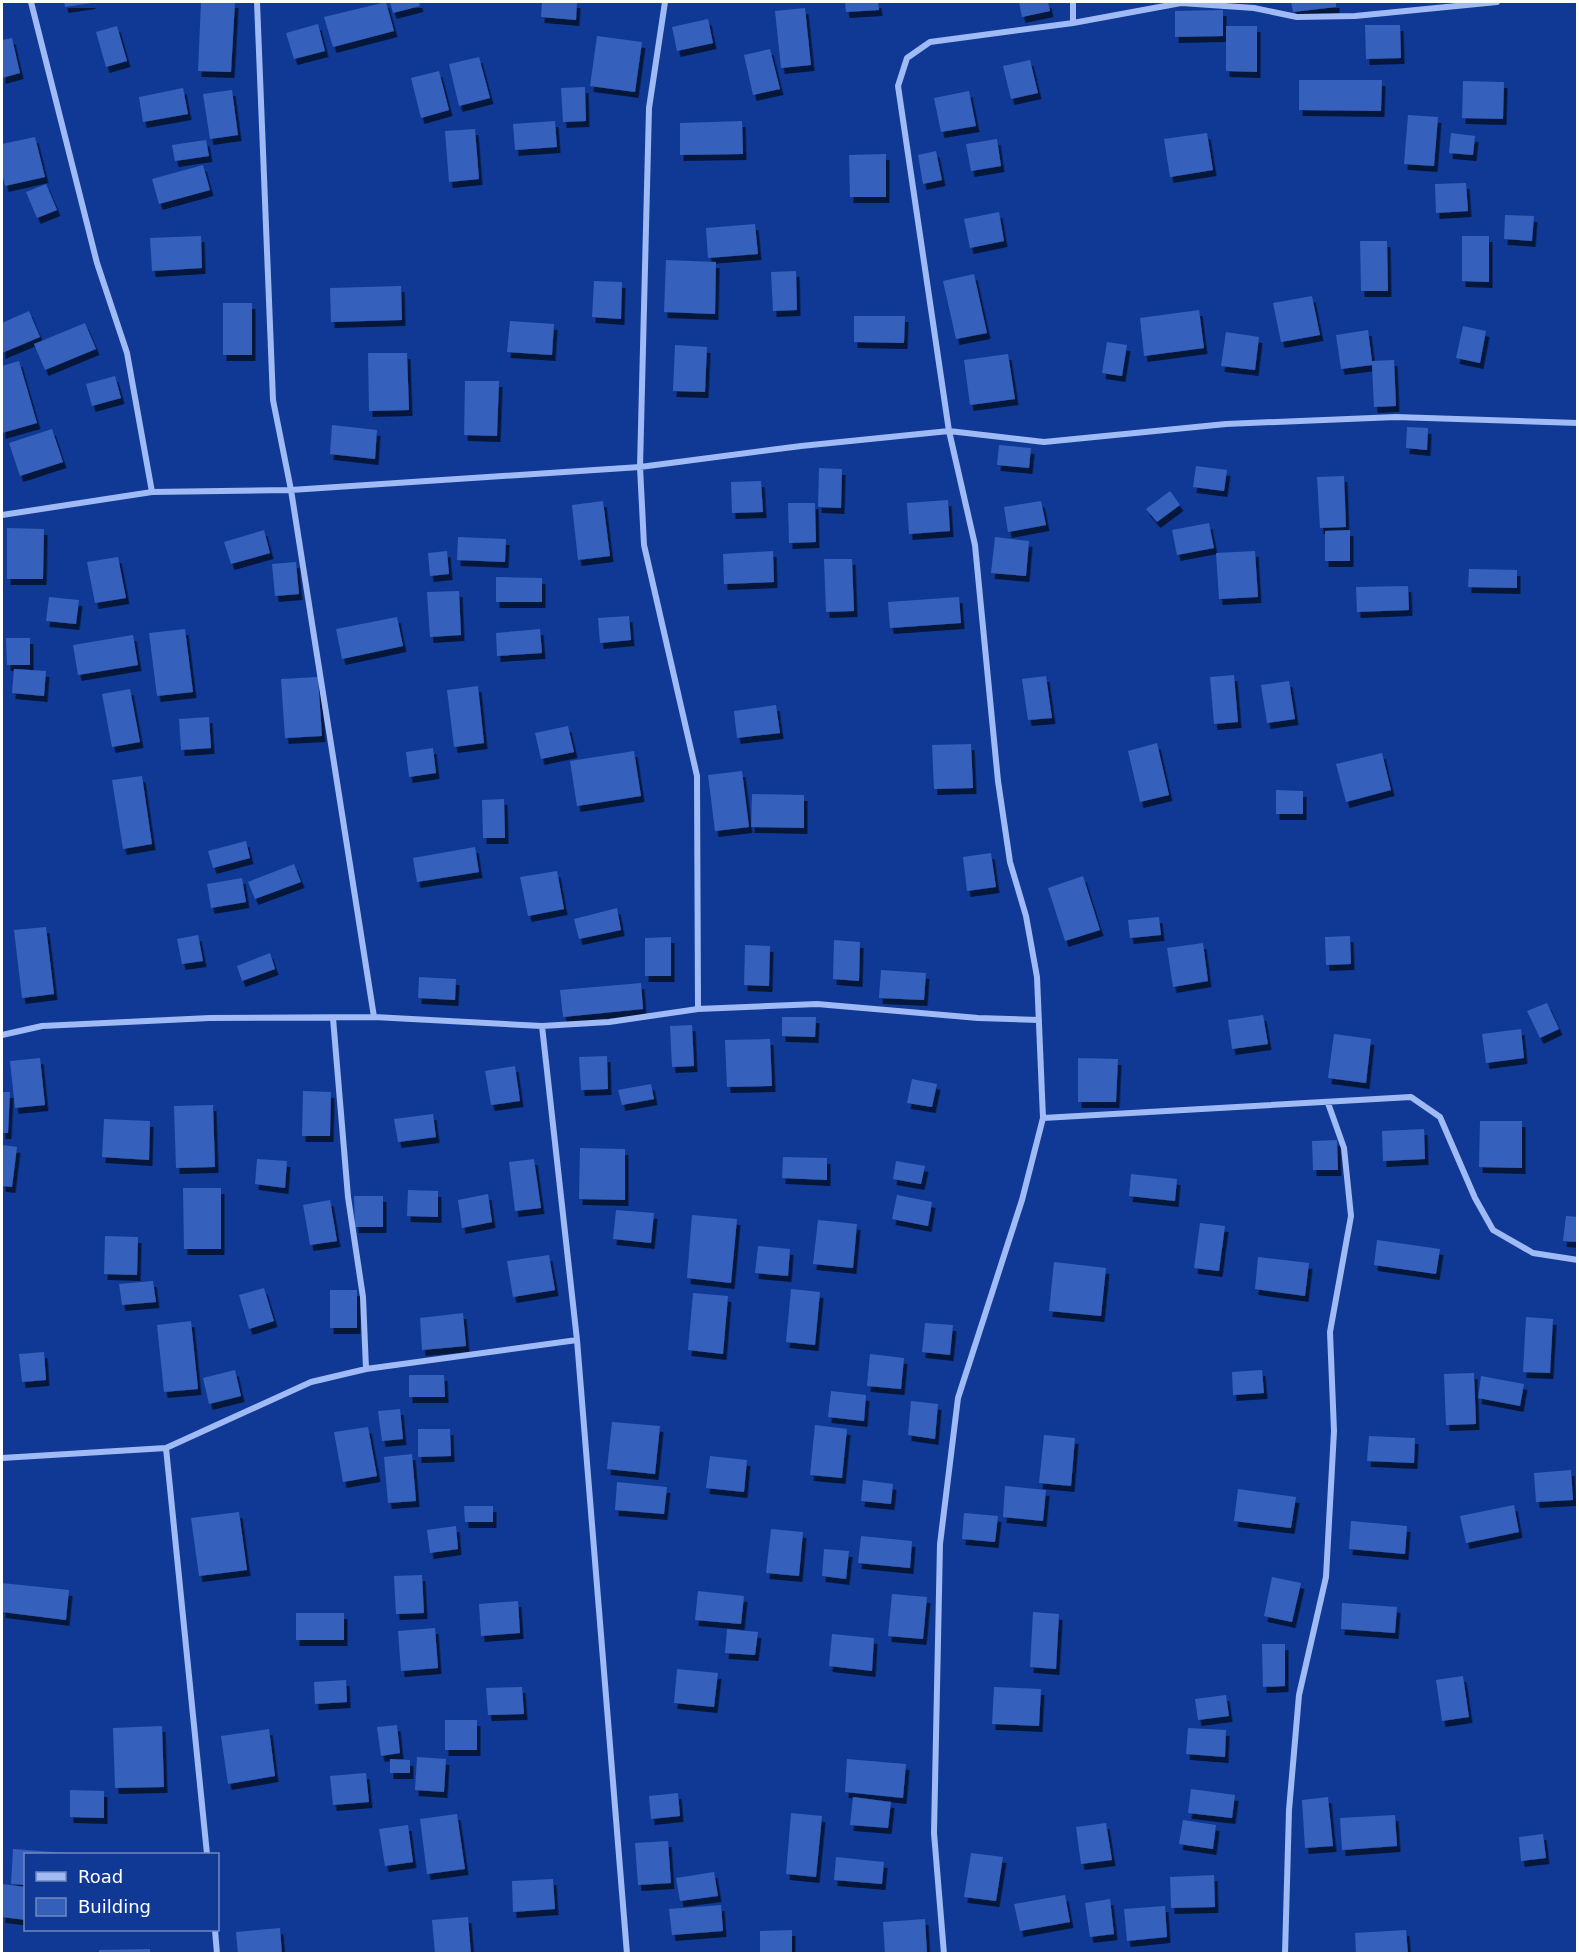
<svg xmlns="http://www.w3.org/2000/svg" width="1579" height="1955" font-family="'DejaVu Sans',sans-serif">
	<defs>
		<filter id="shadow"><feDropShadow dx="3.5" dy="6" stdDeviation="0" flood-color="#0009"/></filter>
	</defs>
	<rect width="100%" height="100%" fill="#103996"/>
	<!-- building -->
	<path fill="#3460bc" filter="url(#shadow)" d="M64,2H92V3L65,7Z
		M201,2H235L231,72L198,71Z
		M386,2L394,31L333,47L324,17Z
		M390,2H419L420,6L393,13Z
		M542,2H577L576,20L541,17Z
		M845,2H878L879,10L846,12Z
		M1019,2H1048L1050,11L1022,17Z
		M1291,2H1336V7L1293,12Z
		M805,8L811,65L781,68L775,11Z
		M1223,10V36L1175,37V11Z
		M708,19L713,43L677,51L672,27Z
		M318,24L325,51L294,59L286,33Z
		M1365,25H1400L1401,58L1366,59Z
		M117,26L127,61L106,67L96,32Z
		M1226,26H1257V72L1226,71Z
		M597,36L642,42L635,92L590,86Z
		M12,38L20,73L2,78V40Z
		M770,49L780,89L753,95L744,55Z
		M479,57L490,98L459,106L449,64Z
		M1030,60L1038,93L1011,99L1003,66Z
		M439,71L449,110L421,118L411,78Z
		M1299,80H1382L1381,111L1299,110Z
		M1463,81L1504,82L1503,119L1462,118Z
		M585,87L586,121L563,122L561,88Z
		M183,88L188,114L143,122L139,97Z
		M232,90L238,135L210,139L203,94Z
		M969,91L976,126L941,132L934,98Z
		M1408,115L1438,117L1434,166L1404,164Z
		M555,121L557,147L515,150L513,124Z
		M742,121L743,154L680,155V123Z
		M475,129L479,179L449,182L445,131Z
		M1207,133L1213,170L1170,177L1164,139Z
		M1451,133L1475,136L1473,155L1449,153Z
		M35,137L45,177L5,186L2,173V144Z
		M997,139L1001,166L971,171L966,144Z
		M206,140L209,156L175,161L172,145Z
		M936,151L942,180L923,184L918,155Z
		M886,154V197H850L849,155Z
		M203,165L210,190L159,204L152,179Z
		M1466,183L1468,211L1436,213L1435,184Z
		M46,184L57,210L37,218L26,192Z
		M999,212L1004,241L970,248L964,219Z
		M1505,215L1534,216L1532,241L1504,239Z
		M755,224L758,254L708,258L706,228Z
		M201,236L202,268L152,271L150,238Z
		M1462,236H1489V282L1462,281Z
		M1360,241H1387L1388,291H1361Z
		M666,260L716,262L715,314L664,312Z
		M796,271L797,310L773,311L771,272Z
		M974,274L987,333L956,339L943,281Z
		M594,281L622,282L621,319L592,317Z
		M401,286L402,320L331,322L330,288Z
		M1312,296L1320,335L1281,342L1273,303Z
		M223,303H252V355H223Z
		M1199,310L1204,348L1144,356L1140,318Z
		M29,311L40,337L2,353V323Z
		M854,316H905L904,343L854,342Z
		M510,321L554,324L552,355L507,352Z
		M85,323L96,349L45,370L34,344Z
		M1463,326L1486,331L1480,363L1456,358Z
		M1368,330L1372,361L1394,360L1396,406L1374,407L1372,365L1341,369L1336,335Z
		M1226,332L1259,337L1255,370L1221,366Z
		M1107,342L1127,345L1122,376L1102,373Z
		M675,345L707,347L705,392L673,391Z
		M368,353H407L409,410L369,411Z
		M1008,354L1015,399L970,405L964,360Z
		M19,361L37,423L2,433V366Z
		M115,376L121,398L92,406L86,384Z
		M465,381H499L497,436L464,435Z
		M332,425L377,430L375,459L330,454Z
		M1407,427L1428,428L1427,450L1406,448Z
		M52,429L63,462L20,476L9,443Z
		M999,445L1031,448L1029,468L997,465Z
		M1196,466L1227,470L1224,491L1193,487Z
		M819,468L842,469L841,508L818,507Z
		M1344,476L1346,527L1320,528L1317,477Z
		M761,481L763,512L732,513L731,482Z
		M1170,491L1180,505L1157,522L1146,509Z
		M948,500L950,531L909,534L907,503Z
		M603,501L610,556L578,560L572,505Z
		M1041,501L1046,525L1008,532L1004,507Z
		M788,503H815L816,542L789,543Z
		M1209,523L1214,548L1177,555L1172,530Z
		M7,528L44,529L43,579H7Z
		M264,530L270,553L231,564L224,542Z
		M1350,530V561H1325V531Z
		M458,537L506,539L505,562L457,560Z
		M995,537L1029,541L1026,576L991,573Z
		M447,551L449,574L430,576L428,553Z
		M773,551L774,582L724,584L723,554Z
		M1255,551L1258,597L1219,599L1216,553Z
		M118,557L126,598L95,603L87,562Z
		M824,559H852L854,611L826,612Z
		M296,562L299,594L275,596L272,564Z
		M1469,569L1517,570V588L1468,587Z
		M496,577L542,578V602H496Z
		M1408,586L1409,610L1357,612L1356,587Z
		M459,591L461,635L430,637L427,592Z
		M49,597L79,600L76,624L46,621Z
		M959,597L961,623L890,628L888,602Z
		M629,616L631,640L600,643L598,618Z
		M397,617L403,646L342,659L336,629Z
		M185,629L193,692L157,696L149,633Z
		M540,629L542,653L497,656L496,633Z
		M133,635L138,665L78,675L73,645Z
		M6,638H30V665H7Z
		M14,669L46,671L44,696L12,693Z
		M1234,675L1238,722L1214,724L1210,677Z
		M1046,676L1052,718L1028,720L1022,679Z
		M318,677L322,736L285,738L281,679Z
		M1289,681L1295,719L1267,723L1261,685Z
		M478,686L484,743L454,747L447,690Z
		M130,689L140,742L112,747L102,694Z
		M776,705L780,733L737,738L734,711Z
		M209,717L211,748L181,750L179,719Z
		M568,726L574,752L541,759L535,733Z
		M1157,743L1169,795L1140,802L1128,751Z
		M971,744L973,788L934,789L932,745Z
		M433,748L436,773L409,777L406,752Z
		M634,751L641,796L577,806L570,761Z
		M1382,753L1391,790L1346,802L1336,764Z
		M742,771L749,827L715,831L708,775Z
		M142,776L152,844L123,849L112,780Z
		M1276,790L1303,791V814H1276Z
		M752,794L804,795V828L751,827Z
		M504,799L505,838H483L482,800Z
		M246,841L250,858L213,868L208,851Z
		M475,847L479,872L417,882L413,858Z
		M991,853L996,887L967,891L963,857Z
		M294,864L301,882L255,899L248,882Z
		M557,871L564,909L528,916L520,877Z
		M1083,876L1100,930L1065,941L1048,888Z
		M242,878L246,902L211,908L207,884Z
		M617,908L621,930L579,939L574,919Z
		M1159,917L1161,935L1130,938L1128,920Z
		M46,927L54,994L22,998L14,930Z
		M198,935L203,961L182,964L177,939Z
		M1350,936L1351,964L1326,965L1325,937Z
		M671,937V976H645V938Z
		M834,940L860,942L859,981L833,979Z
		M1203,943L1208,981L1173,987L1167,948Z
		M745,945L770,946L769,986L744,985Z
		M270,953L275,969L242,981L237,966Z
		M881,970L926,973L924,1000L879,998Z
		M419,977L456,979L455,1000L418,998Z
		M641,983L643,1009L563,1017L560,990Z
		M1547,1003L1559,1029L1540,1038L1527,1011Z
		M1263,1015L1268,1044L1232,1049L1228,1020Z
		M782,1017H816L815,1037L782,1036Z
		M692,1025L694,1066L672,1067L670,1026Z
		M1521,1029L1524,1058L1486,1063L1482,1034Z
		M1334,1034L1371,1039L1366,1083L1328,1078Z
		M770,1039L772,1086L727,1087L725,1040Z
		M607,1056L608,1089L581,1090L579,1057Z
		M40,1058L45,1105L15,1108L10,1061Z
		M1078,1058L1118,1059L1116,1102H1078Z
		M515,1066L520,1101L491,1105L485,1071Z
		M912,1079L937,1084L932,1107L907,1103Z
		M651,1084L654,1099L622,1105L618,1090Z
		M303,1091L331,1092L330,1136H302Z
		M2,1092H10L8,1133H2Z
		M213,1105L215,1167L176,1168L174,1106Z
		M433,1114L436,1137L398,1142L394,1119Z
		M104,1119L150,1121L149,1160L102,1157Z
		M1480,1121H1522V1168L1479,1167Z
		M1424,1129L1425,1159L1383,1161L1382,1131Z
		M1337,1140L1338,1170H1313L1312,1141Z
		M2,1145L17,1147L12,1187L2,1186Z
		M580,1148L625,1149V1200L579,1199Z
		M783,1157L827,1158V1180L782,1178Z
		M257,1159L287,1161L285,1188L255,1184Z
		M534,1159L541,1208L515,1211L509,1162Z
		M896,1161L925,1166L921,1184L893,1179Z
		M1131,1174L1177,1179L1175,1201L1129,1196Z
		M183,1188H221V1249H184Z
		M408,1190L438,1191V1217L407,1216Z
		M488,1194L492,1222L462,1228L458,1200Z
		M897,1195L932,1202L928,1226L892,1219Z
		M354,1196H383V1227H355Z
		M330,1200L337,1241L310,1245L303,1205Z
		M616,1210L654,1213L651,1243L613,1239Z
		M692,1215L737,1219L731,1283L687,1278Z
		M1566,1216L1578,1217V1242L1563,1241Z
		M818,1220L857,1224L853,1268L813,1264Z
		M1200,1223L1225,1226L1219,1271L1194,1268Z
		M105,1236L138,1237L137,1275L104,1274Z
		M1377,1240L1440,1249L1436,1274L1374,1265Z
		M758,1246L790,1249L788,1276L755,1273Z
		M549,1255L555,1290L513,1297L507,1261Z
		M1258,1257L1309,1263L1305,1296L1255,1289Z
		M1054,1262L1106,1268L1101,1316L1049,1311Z
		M153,1281L156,1302L122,1305L119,1284Z
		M264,1288L274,1321L249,1329L239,1295Z
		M791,1289L820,1292L815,1345L786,1342Z
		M330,1290H357V1328H330Z
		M693,1293L728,1296L723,1354L688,1350Z
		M463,1313L466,1346L422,1350L420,1318Z
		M1526,1317L1553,1319L1550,1373L1523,1372Z
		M191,1321L198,1389L164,1392L157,1325Z
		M925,1323L953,1325L950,1355L922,1352Z
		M44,1352L46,1380L22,1382L19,1354Z
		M870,1354L904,1358L901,1389L867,1386Z
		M235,1370L241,1396L209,1404L203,1378Z
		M1262,1370L1264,1393L1233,1395L1232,1372Z
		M1474,1373L1476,1424L1446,1425L1444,1374Z
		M409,1375H444L445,1397H409Z
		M1481,1376L1524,1384L1520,1406L1478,1398Z
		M831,1391L866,1395L864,1421L828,1417Z
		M911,1401L938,1404L935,1439L908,1435Z
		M400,1409L403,1439L382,1441L378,1411Z
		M612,1422L660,1426L655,1474L607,1469Z
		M815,1425L847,1429L842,1478L810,1475Z
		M368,1427L377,1476L343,1482L334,1432Z
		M418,1429H450L451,1456L418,1457Z
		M1044,1435L1075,1438L1071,1486L1039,1483Z
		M1369,1436L1415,1438L1414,1463L1367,1461Z
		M412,1454L416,1501L388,1503L384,1457Z
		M710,1456L747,1460L744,1492L706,1488Z
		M1571,1470L1573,1500L1536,1502L1534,1473Z
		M863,1480L893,1484L891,1504L861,1501Z
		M617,1482L667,1487L664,1514L615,1510Z
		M1005,1486L1046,1490L1043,1521L1003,1517Z
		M1238,1489L1296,1497L1291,1528L1234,1521Z
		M1514,1505L1519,1532L1466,1543L1460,1516Z
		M464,1506H493V1522H465Z
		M239,1512L247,1570L199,1576L191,1518Z
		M964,1513L998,1516L995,1542L962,1539Z
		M1351,1521L1407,1526L1405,1554L1349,1549Z
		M456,1526L458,1549L430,1553L427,1530Z
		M771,1529L803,1532L799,1576L766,1573Z
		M861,1536L912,1541L910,1568L858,1563Z
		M824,1549L849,1551L846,1579L822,1576Z
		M422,1575L424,1613L396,1614L394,1576Z
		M1272,1577L1301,1583L1292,1622L1264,1616Z
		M2,1583L69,1590L66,1620L2,1612Z
		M698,1591L744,1596L741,1624L695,1620Z
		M892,1594L927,1597L923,1639L888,1636Z
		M518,1601L520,1633L481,1636L479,1604Z
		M1342,1603L1397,1607L1395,1633L1341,1629Z
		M1033,1612L1059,1614L1056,1669L1030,1667Z
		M296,1613H344V1640H296Z
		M435,1628L438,1668L401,1671L398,1631Z
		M727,1629L758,1632L755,1655L725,1653Z
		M832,1634L874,1638L872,1671L829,1666Z
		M1262,1644H1285V1686L1263,1687Z
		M677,1669L718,1673L714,1707L674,1703Z
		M1463,1676L1469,1717L1442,1721L1436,1680Z
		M346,1680L347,1702L315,1704L314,1682Z
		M522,1687L524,1714L488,1715L486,1688Z
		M994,1687L1041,1689L1039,1726L992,1724Z
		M1226,1695L1229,1716L1198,1720L1195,1699Z
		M445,1720H477V1750H445Z
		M397,1725L400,1753L381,1756L377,1727Z
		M162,1726L164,1787L115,1788L113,1728Z
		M1188,1728L1226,1730L1225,1757L1186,1754Z
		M269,1729L275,1776L228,1784L221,1736Z
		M417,1757L446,1759L444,1792L415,1790Z
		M390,1759L410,1760V1773H390Z
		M847,1759L906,1764L903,1798L845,1792Z
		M366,1773L369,1802L333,1805L330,1776Z
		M1191,1789L1235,1795L1232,1818L1188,1813Z
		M70,1790L104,1791V1818L70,1817Z
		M678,1793L680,1816L651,1819L649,1796Z
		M853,1797L891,1802L888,1828L850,1825Z
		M1328,1797L1333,1846L1305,1848L1302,1800Z
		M791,1813L822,1816L816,1877L786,1874Z
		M457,1814L465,1869L427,1874L420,1819Z
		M1395,1815L1397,1846L1342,1850L1340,1818Z
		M1183,1820L1216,1825L1213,1849L1179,1844Z
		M1106,1823L1112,1860L1081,1864L1076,1827Z
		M408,1825L413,1862L385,1866L379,1829Z
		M1543,1834L1546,1858L1521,1861L1519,1837Z
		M668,1841L671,1883L638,1885L635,1843Z
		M13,1849L67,1853V1854H26V1885L11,1884Z
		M971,1853L1003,1857L996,1901L964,1897Z
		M836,1857L884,1862L882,1884L834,1880Z
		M714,1872L718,1896L680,1901L676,1878Z
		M1214,1875L1215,1907L1171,1908L1170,1877Z
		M553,1879L555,1909L513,1912L512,1881Z
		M2,1884L26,1887V1920L2,1917Z
		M1065,1895L1070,1922L1020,1931L1014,1904Z
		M1110,1899L1114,1934L1090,1937L1085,1903Z
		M721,1905L723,1931L672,1935L669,1909Z
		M1165,1906L1167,1937L1127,1941L1124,1909Z
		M468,1917L471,1954H435L432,1920Z
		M925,1919L927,1954H885L883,1922Z
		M280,1928L282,1954H238L236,1932Z
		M792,1930V1954H760V1931Z
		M1406,1930L1408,1954H1356L1355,1933Z
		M150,1949V1954H99V1950Z"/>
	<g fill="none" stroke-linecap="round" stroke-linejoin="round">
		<!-- street -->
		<path stroke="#9fbaf4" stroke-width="6" d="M31,2L97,263L127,353L152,492
			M257,2L273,400L291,490L374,1017
			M665,2L649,108L640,467L644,545L697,776L698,1009
			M1073,23L1181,3L1254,8L1297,17L1355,16L1497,2
			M2,515L152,492L291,490L640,467L801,446L949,431L1044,442L1226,424L1396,417L1578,423
			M333,1018L348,1197L363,1297L366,1369
			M542,1026L577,1340L627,1954
			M2,1035L42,1026L210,1018L374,1017L542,1026L609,1022L698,1009L817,1004L978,1018L1039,1020
			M1043,1118L1411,1097L1440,1117L1475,1198L1493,1230L1533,1253L1578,1260
			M166,1448L311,1382L366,1369L577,1340
			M2,1458L166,1448L207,1854
			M215,1930L217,1954
			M944,1954L934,1833L940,1544L958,1398L1022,1200L1043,1118L1037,977L1026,916L1010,862L998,781L975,545L949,431L898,86L907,58L930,42L1073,23V2
			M1285,1954L1289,1810L1299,1695L1326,1577L1334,1431L1330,1332L1351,1216L1344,1148L1328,1103"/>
	</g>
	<!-- border -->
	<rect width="1579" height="1955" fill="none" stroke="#ffffff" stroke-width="6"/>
	<!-- legend -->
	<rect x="24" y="1853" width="195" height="78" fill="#103996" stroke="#7088c0" stroke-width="1.5"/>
	<rect x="36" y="1872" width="30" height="9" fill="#9fbaf4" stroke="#7088c0" stroke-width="1.5"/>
	<text x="78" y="1883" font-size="18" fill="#ffffff">Road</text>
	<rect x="36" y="1898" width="30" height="18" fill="#3460bc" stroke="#7088c0" stroke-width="1.5"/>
	<text x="78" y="1913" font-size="18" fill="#ffffff">Building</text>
</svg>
